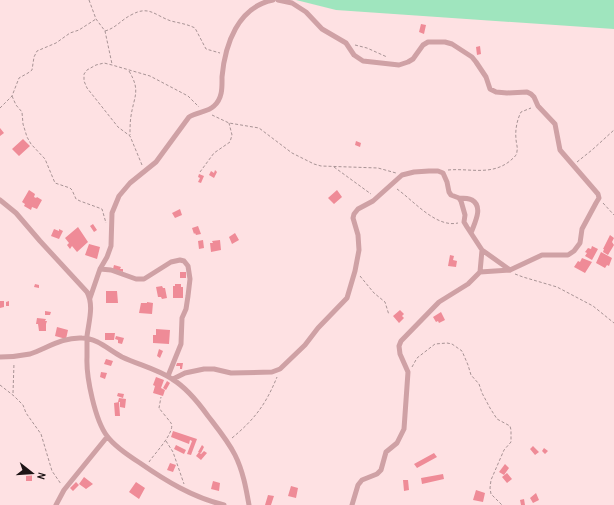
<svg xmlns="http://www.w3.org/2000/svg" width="614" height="505" font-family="'Archivo Narrow',sans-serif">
	<rect width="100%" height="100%" fill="#fee1e3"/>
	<!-- green -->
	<path fill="#9fe5be" d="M296,0H614V29L336,10Z"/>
	<!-- building -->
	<path fill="#ef8b97" d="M421,24L426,25L424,34L419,32Z
		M480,46L481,54L477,55L476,47Z
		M0,128L4,133L0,136Z
		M23,139L30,146L19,156L12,149Z
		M356,141L361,143L360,147L355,145Z
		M215,170L217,172L214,178L209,175L211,171L214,173Z
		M199,174L204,176L201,183L198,182L200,178L198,177Z
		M29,190L35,194L34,197L36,198L37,197L42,200L37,209L32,207L31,210L24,206L25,204L22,202Z
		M337,190L342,197L334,204L328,198Z
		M180,209L182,215L175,218L172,213Z
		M93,224L97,230L94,232L90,226Z
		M198,226L201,234L196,235L195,233L194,234L192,228Z
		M78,227L88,242L77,252L72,246L70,249L67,245L69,243L65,238Z
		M54,229L59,231V229L63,231L59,239L51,236Z
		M235,233L239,240L232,244L229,237Z
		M610,235L614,238L612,242L614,245L608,255L603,252L604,249H603Z
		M203,240L204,248L199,249L198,241Z
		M220,240L221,250L211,252L210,243H213L212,241Z
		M89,244L100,247L97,259L85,255Z
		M592,246L598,249L592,260L585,256L587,253L585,252L588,248L591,249Z
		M601,252L612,258L609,266L607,265L605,268L596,263Z
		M450,255L454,256L453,260L457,261L456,267L448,266Z
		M582,258L592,262L585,273L574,267L578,261L580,262Z
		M114,265L121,267L120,269H123V272L113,269Z
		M180,272H186V278H180Z
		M35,284L39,285V288L34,287Z
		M175,284H181V287H183V298H173V286H175Z
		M162,286L163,288H165L167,298L162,299L161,297H158L156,287Z
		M106,291H117L118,303H106Z
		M0,301H4V307L0,308Z
		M9,301V306H6V302Z
		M147,302L153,303L152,314L139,313L141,303H147Z
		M400,310L404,314L402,316L404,318L399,323L393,316Z
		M45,311L51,312L50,315H45Z
		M441,312L445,320L439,323L438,321L436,322L433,317Z
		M37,318L46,319L45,321H47L46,324V331H39L38,324H36Z
		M57,327L68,330L66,339L55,336Z
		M156,329L170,330L169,344L153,343V335H156Z
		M105,333H115L114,340H105Z
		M116,336L124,338L122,344L118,343V340L115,339Z
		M159,349L163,351L160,358L157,356Z
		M106,359L113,361L111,366L104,364Z
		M177,363H183L182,369H180V366H176Z
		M101,372L107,373L105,379L100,377Z
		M156,377L164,380L161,388L165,390L163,396L153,393L155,386L153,385Z
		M167,381L170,383L166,390L163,388Z
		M118,393L124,394L123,398L117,396Z
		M119,398L126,399L125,408L120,407V402H118Z
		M119,402L120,416H115L114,403Z
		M173,431L197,439L191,455L187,454L192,441L190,440L189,444L171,437Z
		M176,445L186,450L184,454L174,449Z
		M202,445L204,447L201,453L198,452Z
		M533,446L539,452L535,455L530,449Z
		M544,448L548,451L545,454L542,451Z
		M204,451L207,453L201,460L196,456L199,452L201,454Z
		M434,453L437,457L417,468L414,464Z
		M170,463L176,465L173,472L167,470Z
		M505,464L509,468L504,475L499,472Z
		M507,473L512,479L507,483L502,477Z
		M443,474L444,479L422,484L421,478Z
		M26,475H32V481H26Z
		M84,477L93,484L86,489L79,484Z
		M403,480H408L409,490L404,491Z
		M213,481L220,483L219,491L211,489Z
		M76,482L79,485L73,491L70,488Z
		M136,482L145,488L139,499L129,492Z
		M291,486L298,488L296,498L288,496Z
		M476,490L485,493L483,502L473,500Z
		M536,493L539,500L533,503L530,498Z
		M268,495L274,496L271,505H265Z
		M524,499L525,505H521L520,500Z"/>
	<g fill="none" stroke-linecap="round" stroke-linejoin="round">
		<!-- path -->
		<path stroke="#a89395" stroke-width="1" stroke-dasharray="3 2" stroke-linecap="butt" d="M89,0L96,19L105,31L112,64
			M105,31C116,28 121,20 131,15C149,5 154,15 171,21C179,23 187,24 195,28L206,49L220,53
			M355,45L367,48L387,57
			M129,71C141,91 134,96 131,116C130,122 130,129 130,135
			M12,96L16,105L22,112L23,124L27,137L31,144L45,159L55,183L70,188L72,190L76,199L80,201L102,209L106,223
			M0,108L12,96L19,78L28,73L32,70L34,57L37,51L56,43L70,33L79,30L96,19
			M212,115L229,123L259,128L292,153L314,164L321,166L378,168L396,173
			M577,162L592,150L614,130
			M142,165L130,136L118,127L87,88L84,81V74L87,70L96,65L104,63L112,65L150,76L188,96L199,107
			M334,167L371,194
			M448,170C470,168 491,176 510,161C513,158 517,156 517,151C518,147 516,143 516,139C515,130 517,120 521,112L531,108
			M200,172L214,153L230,142L232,135L229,123
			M397,189C414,201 436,228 458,223
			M603,203L614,215
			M515,274L523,277L557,287L593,306L614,323
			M360,276L374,293L385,302L389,315
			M412,367L417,358L435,344L447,343L452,344L462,351L468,365L471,375L479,384L482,393L490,408L497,419L510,426L511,430V442L504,450L491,480L490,488L491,494L502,505
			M0,385L14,396L23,405L26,413L41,434L52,471L61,484
			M13,393L14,363
			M232,438C255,419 266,404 277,377
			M166,441L173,452L184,484
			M149,462C154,454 176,432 171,423C168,419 162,412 159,408L161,397"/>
		<!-- street -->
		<path stroke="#cfa1a5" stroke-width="5" d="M278,0L292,3L306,12L322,29L346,43L354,55L363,61L399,65L408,62L413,59L423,45L428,42H445L452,44L472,57L476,62L486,77L490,89L496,92L507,93L527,92L531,94L534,97L538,106L555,124L560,150L598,194L599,198L596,203L582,229L580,243L574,251L568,255H542L510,270L480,272L468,284L439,302L401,341L399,346L400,354L408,372L404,429L397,443L386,452L381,470L377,474L362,480L358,485L352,505
			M459,198C463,198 468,198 472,200C484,207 474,224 471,233
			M0,200L16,213L40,241L87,292C94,305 89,321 87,336C87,343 87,350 87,357C86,377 95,420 107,436C115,447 129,456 140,463C166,481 192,497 224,505
			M100,269L111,270L136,279H144L171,262L180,260L184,261L188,266L190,279L188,296L186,309L182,318L181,344L168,376
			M480,272L482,250
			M90,298L100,269L107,257L111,246L112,213L119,196L130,183L156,162L189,117C197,112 208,112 214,106C223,98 222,86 222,77C225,44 238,7 273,0
			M0,357C10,357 20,356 30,354C47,348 63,337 82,338C97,338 109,350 122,357C139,365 157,369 172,379C187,388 198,402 208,416C218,429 228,441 235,455C243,471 246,488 249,505
			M173,379L185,373L204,369H214L231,373L272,372L280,369L305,345L318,328L347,298L355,271L359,250L358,235L353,218L354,214L358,209L373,201L402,175L414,172L429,171H438L443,173L447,182L449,192L451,195L459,198L461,201L465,215L464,222L467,227L482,250L510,270
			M56,505L64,490L107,437"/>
	</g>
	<!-- north arrow -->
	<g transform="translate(32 473) rotate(107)" stroke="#fee1e3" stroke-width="3" paint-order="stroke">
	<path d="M0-3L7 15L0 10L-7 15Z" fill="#1d1415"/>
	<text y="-6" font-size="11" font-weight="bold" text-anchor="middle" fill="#1d1415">N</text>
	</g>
</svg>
